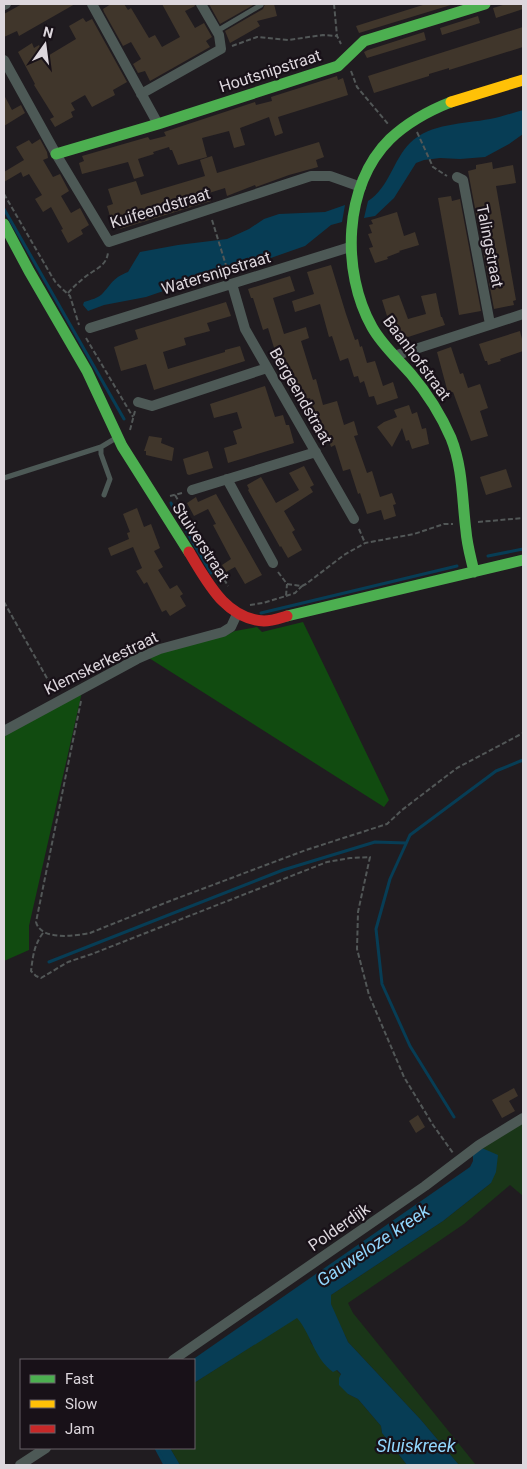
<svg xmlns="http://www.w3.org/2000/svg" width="527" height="1469" font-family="Roboto,sans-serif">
	<rect width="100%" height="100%" fill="#201c20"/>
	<!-- green -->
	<path fill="#1a3618" d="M523,1122V1196L510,1185L464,1224L348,1303L353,1313L476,1465H459L421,1420L348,1342L330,1304L331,1295L443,1221L491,1183L482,1148Z
		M297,1317L306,1328L311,1343L341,1375L348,1394L358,1399L381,1426L382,1433L407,1465H180L170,1448H194V1383Z"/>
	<!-- forest -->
	<path fill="#114b10" d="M303,622L389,800L384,807L149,658L161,652L224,636L235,631L257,627L262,632Z
		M82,692L29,926V950L4,961V735Z"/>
	<!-- water -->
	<path fill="#073d55" d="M523,110V134L509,144L485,157L460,159L440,158L424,160L416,163L394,198L375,216L364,218L368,201C389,188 393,160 410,143C430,123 464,124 490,119C501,117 512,113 523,110Z
		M345,205L342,222L331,225L305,246L265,260L206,271L192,276L175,287L146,297L104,305L88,311L83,305L84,302C90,300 99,298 103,293C113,282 113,278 128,272L140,252L178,245L227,239L249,229L264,219L279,214L325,212Z
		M482,1148L498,1155L496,1172L491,1183L443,1221L331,1295V1304L348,1342L421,1420L459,1465H407L382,1433L381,1426L358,1399L348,1394L339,1385V1378L341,1374L337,1370L333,1372C314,1358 311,1334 297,1318L194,1383V1360H192L470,1167L473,1161V1155Z
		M156,1448H170L180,1465H165Z"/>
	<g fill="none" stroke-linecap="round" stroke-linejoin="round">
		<!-- stream -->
		<path stroke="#073d55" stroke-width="3" d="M4,209L124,419
			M171,503L174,510L211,573
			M488,556L523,549
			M261,613L457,566
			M49,962L283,870L375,842L406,843
			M454,1117L410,1046L382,984L376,929L390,879L410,835L496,771L523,760
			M156,1448L165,1465"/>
	</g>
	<!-- building -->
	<path fill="#40362b" d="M22,4H75L19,36L17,31L4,37V14Z
		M111,4H124L128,10L131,8L149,38L155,35L162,47L180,37L162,4H194L195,6L185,11L195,28L204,23L212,37L206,41L210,47L150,81L145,71L138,73L133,64L141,59L131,42L123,46L104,12L103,9Z
		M209,4H255L220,24Z
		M265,4H274L277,16L257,21L260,26L230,43L225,31L263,9Z
		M426,4H454L359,33L356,26Z
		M506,4H523V9L496,18L493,8Z
		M478,16L480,23L442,35L440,28Z
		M83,18L86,22L92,19L127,82L113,90L115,95L92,107L85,95L71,103L75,110L71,112L73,117L55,127L50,119L54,117L34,85L35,84L18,52L32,43L34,48L39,45L46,57L76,39L69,26Z
		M523,27V47L449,70V68L429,74V76L374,93L368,76Z
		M424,32L426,40L367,58L364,52L368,50Z
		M337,76L338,80L343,78L348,95L278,117L283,133L275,136L269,117L240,128L245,145L234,148L229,131L202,138L207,157L196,160L178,165L172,150H170L169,147L153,152L154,154L138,159L144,176L134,179L128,162L82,174L79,163L84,161L82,156L148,137L150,140L166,136L164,132L255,102L256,105L272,101L271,97Z
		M4,95L12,110L21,105L25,113L4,126Z
		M40,139L47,152L48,158L43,160L53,177L60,174L69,191L61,196L71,213L80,208L89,225L81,230L83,234L68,243L61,230L63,229L51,207L43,212L35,199L42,195L29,174L23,177L21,172L4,182V172L24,160L16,147L29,140L32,144Z
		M319,142L324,157L316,160L318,167L289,175L256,187L255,185L227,196L225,188L209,193L211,201L120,229L118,221L112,223L107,206L113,204L108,189L136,181L141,195L205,176L200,160L212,156L217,173Z
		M492,162L493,169L513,165L516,183L496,186L516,300L513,301L514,305L494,309L468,171L476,169V165Z
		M451,196L452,201L460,199L481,311L459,315L438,198Z
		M397,212L404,236L415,232L419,245L399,251L400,252L387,257L388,259L375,263L369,248L373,247L368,234L372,233L369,225L373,224L371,220Z
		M331,265L346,314L355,340L358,339L360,347L362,346L367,363L375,361L383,386L393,382L398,398L377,405L374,396L369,397L364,381L360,383L358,376L354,377L348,358L340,361L332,336L329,337L320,304L295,312L292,301L314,294L307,272Z
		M290,276L295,291L273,298L284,334L306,327L309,338L301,341L313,380L316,379L323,405L337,401L344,425L354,421L358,435L354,436L367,473L372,471L380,497L392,493L396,504L393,505L396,516L384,520L381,510L367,514L360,493L358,494L350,469L343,471L335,445L331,447L329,441L327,442L320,421L317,422L310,398L304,400L301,390L298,391L292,371L287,373L280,349L275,351L268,328L263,330L253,298H251L248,289Z
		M436,293L441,317H442L445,325L402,339L400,331L397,332L392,314L387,316L382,300L399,295L408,319L426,314L421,296Z
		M226,302L231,316L207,323L210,331L184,338L186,345L163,352L168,369L225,352V350L240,346L245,361L154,390L146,364L121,371L114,347L138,339L135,330Z
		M520,331L523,343V351L500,359L501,361L488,365L487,361H485L479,344Z
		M451,347L460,374L463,373L468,388L480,384L488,408L480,411L488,436L471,441L453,392L448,393L437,352Z
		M265,386L275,417L283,415L286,425H289L294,443L228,463L224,448L237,444L233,431L242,428L237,412L214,418L210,404Z
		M409,405L412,414L417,412L422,429L426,428L429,444L412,449L409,440L406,441L402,428L392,447L377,427L384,422L397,417L394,410Z
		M149,436L162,438L161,443L174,448L172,461L146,455V451H144Z
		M208,451L213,468L189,475L187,474L183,459Z
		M304,466L314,485L310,487L313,492L284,511L295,530L292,532L302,550L288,558L281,546L280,547L248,490L249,489L247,485L261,477L276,503L299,490L289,473Z
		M506,469L512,487L486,495L480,477Z
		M216,494L262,575L245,584L235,567L226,572L222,565L231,559L213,525L216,524L208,509L194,516L187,503L196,497L198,502Z
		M137,508L144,527L151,524L160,548L154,551L163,567L158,570L170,589L177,585L183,594L180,596L186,606L170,616L166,610L162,612L147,582L144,584L136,571L142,568L133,547L111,556L108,548L129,539L127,533L130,532L123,514Z
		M514,1088L518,1096L509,1101L515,1111L502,1118L492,1100Z
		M418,1115L425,1127L416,1133L409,1121Z"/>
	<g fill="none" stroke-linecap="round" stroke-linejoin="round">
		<!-- path -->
		<path stroke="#525757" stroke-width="2" stroke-dasharray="5 2.5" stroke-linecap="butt" d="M334,4L337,36L341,44
			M232,46L257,37L288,40L323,35L337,36
			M351,71L357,87L388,124
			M417,132L433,167L447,176
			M4,194L51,275L56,283L70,296L79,325
			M212,220L229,275
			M68,293C73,287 79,282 85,277C95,269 107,266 108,252
			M86,338L133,417
			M130,430L135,411
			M175,495L228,586
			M170,496L182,493
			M478,522L523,518
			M359,529L365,543
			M278,572L287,584L302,586L306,584L344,555L365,543L414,534L444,524H453
			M286,596L295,593L302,586
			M4,602L48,680L62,687
			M250,605L263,603L286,596L287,584
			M81,701L36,922C41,941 75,936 90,933L170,901L306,850L387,824L402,810L457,768L523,733
			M43,933C34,945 33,956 31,971L36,976L41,978L68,962L92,954L327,862L350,858L370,857L358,912L357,949L369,995L404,1077L433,1125L453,1153"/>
		<!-- lane -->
		<path stroke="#4d5956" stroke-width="5" d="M217,31L261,5
			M101,447V454L110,479L104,495
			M4,478L101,447L116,438"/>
		<!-- street -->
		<path stroke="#4d5956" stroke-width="10" d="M92,4L158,124
			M4,5L6,4
			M4,60L56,154L109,242L311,176H330L361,187
			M141,94L221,49L219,35L201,4
			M457,177L463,180L490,324
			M232,284L245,329L354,519
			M90,328L350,247
			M394,356L523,314
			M138,402L152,406L267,368
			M227,479L273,563
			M192,490L316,452
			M4,731L137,659L160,649L223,632L231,627L237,614
			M173,1360L425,1186L479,1145L523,1118
			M20,1465L46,1448"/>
		<!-- fast -->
		<path stroke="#4caf50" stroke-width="11" d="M451,102C428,111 408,122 390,139C343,185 341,272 372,327C382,345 398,359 411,374C427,393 441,415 451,438C463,468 462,500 466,531C467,545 471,558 474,572
			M56,154L158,124L338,66L364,41L485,4
			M4,224L29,271L87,371L122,446L189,552
			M287,616L523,560"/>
		<!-- slow -->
		<path stroke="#ffc107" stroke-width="11" d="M451,102L523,80"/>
		<!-- jam -->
		<path stroke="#c62828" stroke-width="11" d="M189,552C207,581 225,619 264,621C271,621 280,618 287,616"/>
	</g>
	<g text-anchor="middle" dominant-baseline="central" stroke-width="4.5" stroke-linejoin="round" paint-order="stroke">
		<!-- street labels -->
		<g font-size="16" fill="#ddd7dd" stroke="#181118">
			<text transform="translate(270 71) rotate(-18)">Houtsnipstraat</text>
			<text transform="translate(160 208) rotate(-17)">Kuifeendstraat</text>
			<text transform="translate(490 246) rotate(79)">Talingstraat</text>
			<text transform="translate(216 273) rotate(-17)">Watersnipstraat</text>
			<text transform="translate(417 358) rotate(53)">Baanhofstraat</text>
			<text transform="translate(301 396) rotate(60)">Bergeendstraat</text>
			<text transform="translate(201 542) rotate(57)">Stuiverstraat</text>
			<text transform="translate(101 663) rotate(-26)">Klemskerkestraat</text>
			<text transform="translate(339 1227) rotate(-35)">Polderdijk</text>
		</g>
		<!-- water labels -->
		<g font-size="18" font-style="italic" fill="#91d6fd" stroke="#181118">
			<text transform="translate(373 1245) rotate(-34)">Gauweloze kreek</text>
			<text x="416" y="1445">Sluiskreek</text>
		</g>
	</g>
	<!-- border -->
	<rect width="527" height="1469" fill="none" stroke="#ddd7dd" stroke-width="10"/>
	<!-- legend -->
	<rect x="20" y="1359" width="175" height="90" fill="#181118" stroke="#676067"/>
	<rect x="30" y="1375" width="25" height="8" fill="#4caf50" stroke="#676067"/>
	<text x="65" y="1384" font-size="15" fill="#ddd7dd">Fast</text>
	<rect x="30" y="1400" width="25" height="8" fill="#ffc107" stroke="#676067"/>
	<text x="65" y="1409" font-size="15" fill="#ddd7dd">Slow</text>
	<rect x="30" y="1425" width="25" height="8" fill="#c62828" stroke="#676067"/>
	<text x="65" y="1434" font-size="15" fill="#ddd7dd">Jam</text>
	<!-- north arrow -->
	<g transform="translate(45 45) rotate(14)" stroke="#181118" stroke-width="4" paint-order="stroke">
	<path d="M0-4L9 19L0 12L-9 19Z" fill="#ddd7dd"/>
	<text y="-8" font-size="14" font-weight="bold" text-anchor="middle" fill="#ddd7dd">N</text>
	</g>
</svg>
